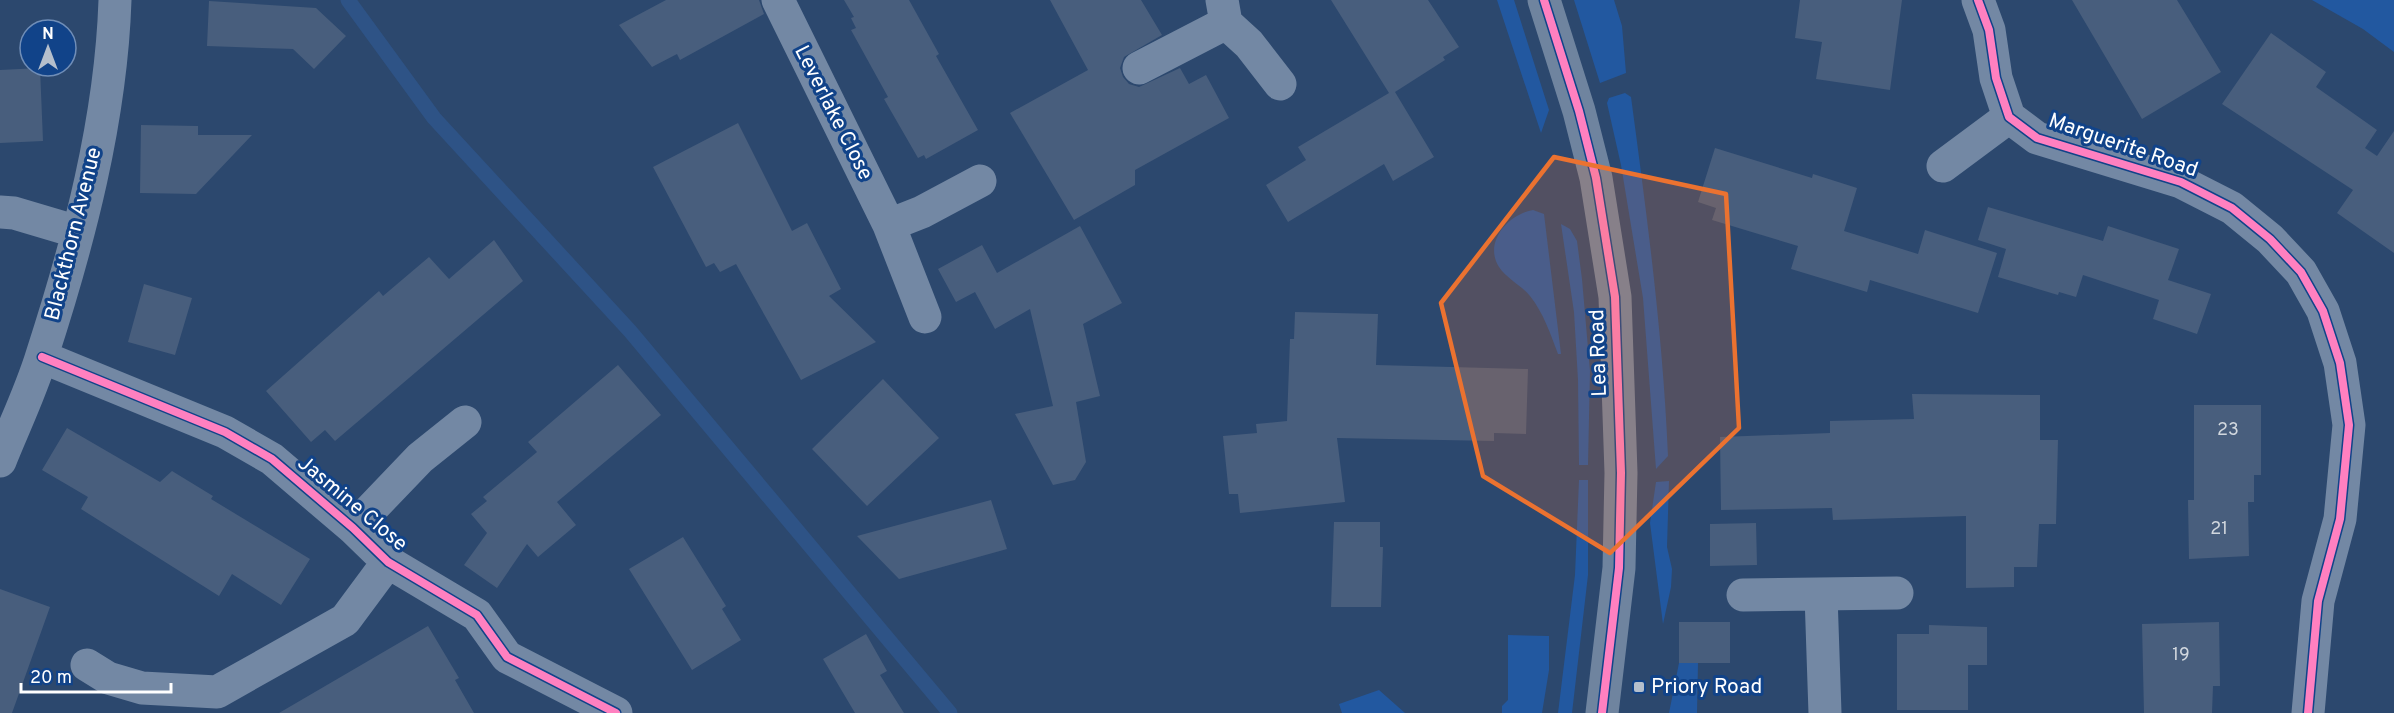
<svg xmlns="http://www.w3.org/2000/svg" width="2394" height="713" font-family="Overpass,sans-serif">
	<rect width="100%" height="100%" fill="#2c486e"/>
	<!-- green -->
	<path fill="#2258a0" d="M1497,0H1514L1549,110L1541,133Z
		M1574,0H1614L1622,26L1626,73L1600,83Z
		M2312,0H2394V52L2363,29Z
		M1625,93L1631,97C1647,216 1663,335 1668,456L1656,469L1643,298L1621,165L1607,103L1609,98Z
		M1533,210L1544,214L1561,354H1558C1551,335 1543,312 1530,296C1521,285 1507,279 1499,267C1483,242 1509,214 1533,210Z
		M1561,224L1570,229L1577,241L1582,279L1590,371L1588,465H1579L1578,380L1574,312Z
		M1579,480H1588V575L1572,713H1558L1575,575Z
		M1669,481L1667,547L1672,569L1671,587L1663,624L1650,523L1656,482Z
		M1508,635L1549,636V670L1542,713H1502V706L1508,700Z
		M1679,663H1698L1697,713H1669Z
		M1379,690L1405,713H1342L1339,704Z"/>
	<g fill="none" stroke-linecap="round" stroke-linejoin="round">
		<!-- stream -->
		<path stroke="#2e5386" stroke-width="15" d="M348,0L434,118L630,331L950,713"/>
	</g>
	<!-- building -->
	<path fill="#485e7d" d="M666,0H759L764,14L680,60L677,54L652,67L619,25Z
		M844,0H909L939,54L936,56L978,130L926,159L924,155L918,158L884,99L888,97L851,30L856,28L851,18L854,17Z
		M1050,0H1141L1162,35L1124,57L1120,68L1123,77L1129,84L1139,87L1180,68L1189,84L1206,75L1229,118L1135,170V185L1074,220L1010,113L1088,70Z
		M1331,0H1428L1459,47L1443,57L1445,60L1395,92L1434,157L1393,181L1384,164L1288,222L1266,185L1306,160L1298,147L1389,93Z
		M1800,0H1902L1890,90L1816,79L1822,42L1795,38Z
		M2072,0H2177L2221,72L2142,119Z
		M209,1L316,8L346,36L314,69L293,49L207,46Z
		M2271,33L2326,72L2316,87L2377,130L2365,148L2377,156L2394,131V253L2337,213L2353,190L2222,104Z
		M40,68L43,141L0,143V70Z
		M738,123L792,231L807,223L841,289L829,296L876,342L801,380L736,264L720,272L714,263L706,267L653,167Z
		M141,125L198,126V135H252L196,194L140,193Z
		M1715,148L1812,178L1813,174L1857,188L1844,231L1918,254L1925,230L1997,253L1978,313L1870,280L1867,292L1791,269L1798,246L1712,220L1716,208L1698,202Z
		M1988,207L2103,241L2108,226L2179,249L2168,280L2211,294L2197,334L2153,319L2159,300L2083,275L2076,297L2059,292L2058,295L1998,277L2006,249L1978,240Z
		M1080,226L1122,303L1083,324L1100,396L1076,402L1086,462L1075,480L1053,485L1015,414L1053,406L1030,309L995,329L975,292L956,302L938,269L982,245L997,273Z
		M494,240L523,281L335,441L325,430L311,442L266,391L379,291L383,296L429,257L449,279Z
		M144,284L192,298L175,355L128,342Z
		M1295,312L1378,314L1376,365L1528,369L1526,434L1494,433V441L1337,438L1345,502L1240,513L1238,494H1229L1223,436L1257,433L1256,424L1287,421L1290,339H1294Z
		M618,365L661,415L557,502L576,525L538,557L527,544L497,588L464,565L487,533L471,514L487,501L483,497L537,452L528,442Z
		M883,379L939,438L867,506L812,449Z
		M1912,394L2040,395V440H2058L2056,524H2039L2037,567H2014V587L1966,588V516L1833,520L1832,508L1721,510L1720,437L1830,433V421L1914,419Z
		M2194,405H2261V475H2254V502H2248L2249,556L2189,559L2188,500H2194Z
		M67,428L160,482L172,471L213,496L211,499L310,559L281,605L232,574L219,596L81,509L88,497L42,470Z
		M991,500L1007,549L899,579L857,536Z
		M1334,522H1380V547H1383L1381,607H1331Z
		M1756,523L1757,565L1710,566V524Z
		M683,537L726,606L722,609L741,640L692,670L629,569Z
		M0,589L50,607L12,713H0Z
		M1679,622H1730V663H1679Z
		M2219,622L2220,686H2213L2212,713H2144L2142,624Z
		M1929,625L1987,627V665H1968V710H1897V634H1929Z
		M428,626L459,678L455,680L474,713H279Z
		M866,634L887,671L880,675L904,713H855L823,659Z"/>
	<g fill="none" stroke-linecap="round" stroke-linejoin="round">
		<!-- street -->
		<path stroke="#7388a4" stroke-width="33" d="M778,0L889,225L925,317
			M1222,0L1226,23L1249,44L1280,84
			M1978,0L1989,30L1996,78L2009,117L2037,138L2181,182L2232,208L2270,239L2301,272L2323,311L2340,363L2349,425L2340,519L2318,601L2308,713
			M1139,68L1226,23
			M1943,166L2009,117
			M0,212L14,213L78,232
			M889,225L922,212L980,181
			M42,357L225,432L272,459L353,528L388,562L477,615L507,657L616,713
			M0,461C14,426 31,391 42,355C79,241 111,120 115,0
			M353,528L420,458L465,422
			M1743,595L1897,593
			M1821,595L1825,713
			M87,665L108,678L142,688L217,692L345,620L388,562"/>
		<!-- secondary -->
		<path stroke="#6f849f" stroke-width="33" d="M1544,0L1579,111L1596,178L1615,297L1621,473L1619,568L1602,713"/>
		<!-- cycleway casing -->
		<g stroke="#114389" stroke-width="11">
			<path id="cycleway" d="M1544,0L1579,111L1596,178L1615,297L1621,473L1619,568L1602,713
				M1978,0L1989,30L1996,78L2009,117L2037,138L2181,182L2232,208L2270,239L2301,272L2323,311L2340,363L2349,425L2340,519L2318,601L2308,713
				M42,357L225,432L272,459L353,528L388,562L477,615L507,657L616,713"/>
		</g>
		<!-- cycleway -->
		<use href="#cycleway" stroke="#ff80c0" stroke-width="8"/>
	</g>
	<!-- marked area -->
	<path fill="#eb7230" fill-opacity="0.2" stroke="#eb7230" stroke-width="4.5" stroke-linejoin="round" d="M1554,157L1726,194L1739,428L1610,553L1483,476L1441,303Z"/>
	<!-- markers -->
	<rect fill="#b5bfcc" stroke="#114389" stroke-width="2" x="1633" y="681" width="12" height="12" rx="3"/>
	<g text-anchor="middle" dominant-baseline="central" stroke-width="6" stroke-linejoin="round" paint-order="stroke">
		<!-- number labels -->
		<g font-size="18" fill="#d1d7de">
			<text x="2228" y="430">23</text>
			<text x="2219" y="529">21</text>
			<text x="2181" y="655">19</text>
		</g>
		<!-- street labels -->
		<g font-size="21" fill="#fff" stroke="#114389">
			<text transform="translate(833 113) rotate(63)">Leverlake Close</text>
			<text transform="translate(2123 146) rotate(19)">Marguerite Road</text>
			<text transform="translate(74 234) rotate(-76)">Blackthorn Avenue</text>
			<text transform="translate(1599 353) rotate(-92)">Lea Road</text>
			<text transform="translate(352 504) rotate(40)">Jasmine Close</text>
		</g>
		<!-- poi labels -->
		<g font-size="21" fill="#fff" stroke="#114389" text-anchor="start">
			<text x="1651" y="687">Priory Road</text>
		</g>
	</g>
	<!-- north arrow -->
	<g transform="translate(48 48)"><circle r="28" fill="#114389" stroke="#708eb8" stroke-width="1.5"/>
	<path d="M0-4.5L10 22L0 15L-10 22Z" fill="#b5bfcc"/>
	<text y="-9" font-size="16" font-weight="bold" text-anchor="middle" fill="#ffffff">N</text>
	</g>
	<!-- scale -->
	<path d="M21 683v9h150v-9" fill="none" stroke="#ffffff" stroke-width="3"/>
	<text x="30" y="683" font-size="18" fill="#ffffff" stroke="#114389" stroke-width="4.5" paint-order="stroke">20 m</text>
</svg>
